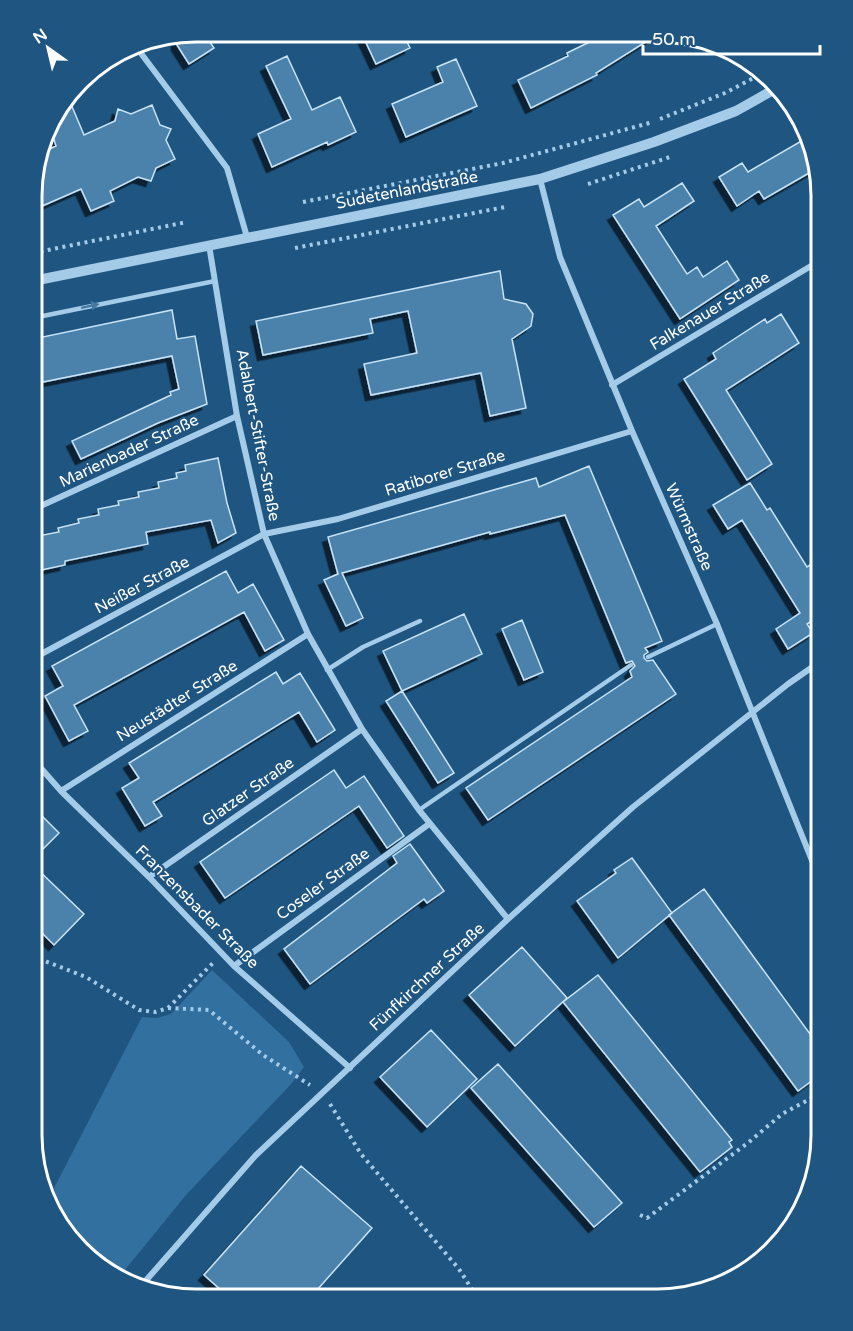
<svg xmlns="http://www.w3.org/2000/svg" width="853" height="1331" font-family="'Varela Round',sans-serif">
	<defs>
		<filter id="shadow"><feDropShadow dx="-5.5" dy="5.5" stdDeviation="0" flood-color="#0009"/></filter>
	</defs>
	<rect width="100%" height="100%" fill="#1f5681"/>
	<!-- green -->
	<path fill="#32709f" d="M212,970L289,1042L304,1067L292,1083L186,1195L120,1276L96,1266L47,1202L142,1017L157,1018L171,1014Z"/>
	<!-- building -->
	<path fill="#4b82ac" stroke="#c8e3f6" stroke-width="1.5" filter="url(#shadow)" d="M196,32H203L214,48L189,64L177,45V35Z
		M361,32H402L410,48L376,64Z
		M608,33H660L596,73L597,75L531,108L518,80L568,56L567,53Z
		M287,56L312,110L340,97L356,132L328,145L327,142L272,167L258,134L291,119L266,66Z
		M456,59L477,106L406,137L392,104L443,82L437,67Z
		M68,97L84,135L115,121L118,109L131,114L152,105L160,125L171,129L166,140L175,159L156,168L151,181L138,177L110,191L114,201L91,211L81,189L33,210V175L39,154L56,146L49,123Z
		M810,136L816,169L764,199L759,191L737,206L719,177L742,163L748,172Z
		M682,183L694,201L656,226L687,274L697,267L703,277L727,261L739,280L680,319L613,215L639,199L644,207Z
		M500,271L504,299L526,304L533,314L531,326L512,339L526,408L490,416L481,373L371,395L364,364L417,353L408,311L370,319L373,333L263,355L256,321Z
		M172,310L177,339L195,336L207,404L158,423L81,459L72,441L171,395L170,392L179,389L172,356L33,384V339Z
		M781,314L799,343L726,390L772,464L747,480L684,379L716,359L713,353L725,345L765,319L767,323Z
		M218,458L227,503L236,533L218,543L211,520L146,532L148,544L65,561V565L32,572V543L39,541L38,536L59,532L58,528L79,523L78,519L99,515L98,509L119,505L118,501L139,497L138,492L159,488L158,482L177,478L176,473L186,471L185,465Z
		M589,466L662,641L645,648L648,652L644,655V658L647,661L653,660L676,694L488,820L466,788L632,677L630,671L635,666L632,661L626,663L565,515L490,534V532L342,573L363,618L346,626L324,580L338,574L328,537L536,478L539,487Z
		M750,483L767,510L770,508L807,567L821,558V615L807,624L813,633L788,649L776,629L800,613L742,520L728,529L713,505Z
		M226,571L238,593L253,584L284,640L265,651L244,612L74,705L88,731L69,741L45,696L63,686L52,666Z
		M464,614L482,654L402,691L383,651Z
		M522,620L543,672L524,680L502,629Z
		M276,672L283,684L300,673L335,730L317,742L299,712L153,802L162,816L145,826L122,788L139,778L129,763Z
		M402,691L454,773L438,783L386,701Z
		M334,770L346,788L364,776L404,836L387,848L359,806L225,898L200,862Z
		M32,806L59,833L32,860Z
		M410,844L444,891L427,903L424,899L310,984L284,949L397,863L393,856Z
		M632,858L672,913L618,958L577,901L616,873L614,870Z
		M32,864L84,914L54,945L32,923Z
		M704,889L821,1049V1074L798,1091L669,915Z
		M522,947L567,998L515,1046L469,995Z
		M598,975L732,1140L729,1142L732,1147L700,1172L563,1002Z
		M431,1030L477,1079L427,1127L380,1077Z
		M498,1064L622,1203L594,1227L471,1088Z
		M301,1166L372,1228L309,1299L230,1298L204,1275Z"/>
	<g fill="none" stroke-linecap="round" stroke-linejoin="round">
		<!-- path -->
		<path stroke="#a4cbe8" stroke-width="4" stroke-dasharray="3 4.5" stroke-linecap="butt" d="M660,119L725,93L763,73
			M588,184L670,157
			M303,202L503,163L653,122
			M295,248L505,207
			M33,253L187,222
			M32,956L86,977L139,1010L155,1012L168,1008L214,962
			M168,1008L209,1010L263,1055L310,1085
			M330,1104L361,1154L459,1269L478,1299
			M640,1215L647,1218L749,1142L782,1114L821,1093"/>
		<!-- service -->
		<path stroke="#a4cbe8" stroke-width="4.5" d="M33,318L215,281
			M648,657L717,624
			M327,670L363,647L420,621
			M419,810L631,665"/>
		<!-- minor -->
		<path stroke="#a4cbe8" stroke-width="6" d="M134,44L227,168L247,237
			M540,179L560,257L632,431L717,624L821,883
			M209,245L237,416L264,534L308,634L362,729L419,810L508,919
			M612,385L821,260
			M32,510L237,416
			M32,659L264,534L338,519L632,431
			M32,758L61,791L149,877L234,966L350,1068
			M61,791L308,634
			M811,857L821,850
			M149,877L362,729
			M234,966L429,824
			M142,1285L256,1155L508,919L633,807L788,684L821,661"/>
		<!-- tertiary -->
		<path stroke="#a4cbe8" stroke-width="10" d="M33,281L540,179L654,142L736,111L775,89"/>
	</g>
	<!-- one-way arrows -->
	<defs><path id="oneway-solid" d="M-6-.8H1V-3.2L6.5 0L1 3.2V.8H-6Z" transform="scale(1.5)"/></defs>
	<use fill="#4779a0" href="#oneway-solid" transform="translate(90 306) rotate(-12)"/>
	<g text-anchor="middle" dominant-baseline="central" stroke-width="4.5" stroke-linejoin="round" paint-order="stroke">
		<!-- street labels -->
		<g font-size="16" fill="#fff" stroke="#1f5681">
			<text transform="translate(407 190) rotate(-11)">Sudetenlandstraße</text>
			<text transform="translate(710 311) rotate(-31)">Falkenauer Straße</text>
			<text transform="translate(258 435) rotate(79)">Adalbert-Stifter-Straße</text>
			<text transform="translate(129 451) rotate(-25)">Marienbader Straße</text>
			<text transform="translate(445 473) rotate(-17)">Ratiborer Straße</text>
			<text transform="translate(689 527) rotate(66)">Würmstraße</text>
			<text transform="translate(142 585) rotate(-28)">Neißer Straße</text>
			<text transform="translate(177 701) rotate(-32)">Neustädter Straße</text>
			<text transform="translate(248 792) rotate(-35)">Glatzer Straße</text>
			<text transform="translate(323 884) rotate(-36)">Coseler Straße</text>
			<text transform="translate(197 907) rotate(45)">Franzensbader Straße</text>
			<text transform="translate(427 977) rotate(-43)">Fünfkirchner Straße</text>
		</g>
	</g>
	<!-- crop -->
	<path d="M0 0H853V1331H0ZM196 42H657A154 154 0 0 1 811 196V1135A154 154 0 0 1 657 1289H196A154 154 0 0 1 42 1135V196A154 154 0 0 1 196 42Z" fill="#1f5681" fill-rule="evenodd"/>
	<path fill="none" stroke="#fff" stroke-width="3" d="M196 42H657A154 154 0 0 1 811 196V1135A154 154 0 0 1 657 1289H196A154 154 0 0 1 42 1135V196A154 154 0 0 1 196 42Z"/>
	<!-- north arrow -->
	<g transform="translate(48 48) rotate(326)" stroke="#1f5681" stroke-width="4.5" paint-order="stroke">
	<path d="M0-4.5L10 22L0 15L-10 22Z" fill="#ffffff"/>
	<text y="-9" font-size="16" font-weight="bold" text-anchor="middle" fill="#ffffff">N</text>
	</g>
	<!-- scale -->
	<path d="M643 45v9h177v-9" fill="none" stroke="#ffffff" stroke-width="3"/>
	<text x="652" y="45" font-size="18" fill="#ffffff" stroke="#1f5681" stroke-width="4.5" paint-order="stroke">50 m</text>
</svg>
